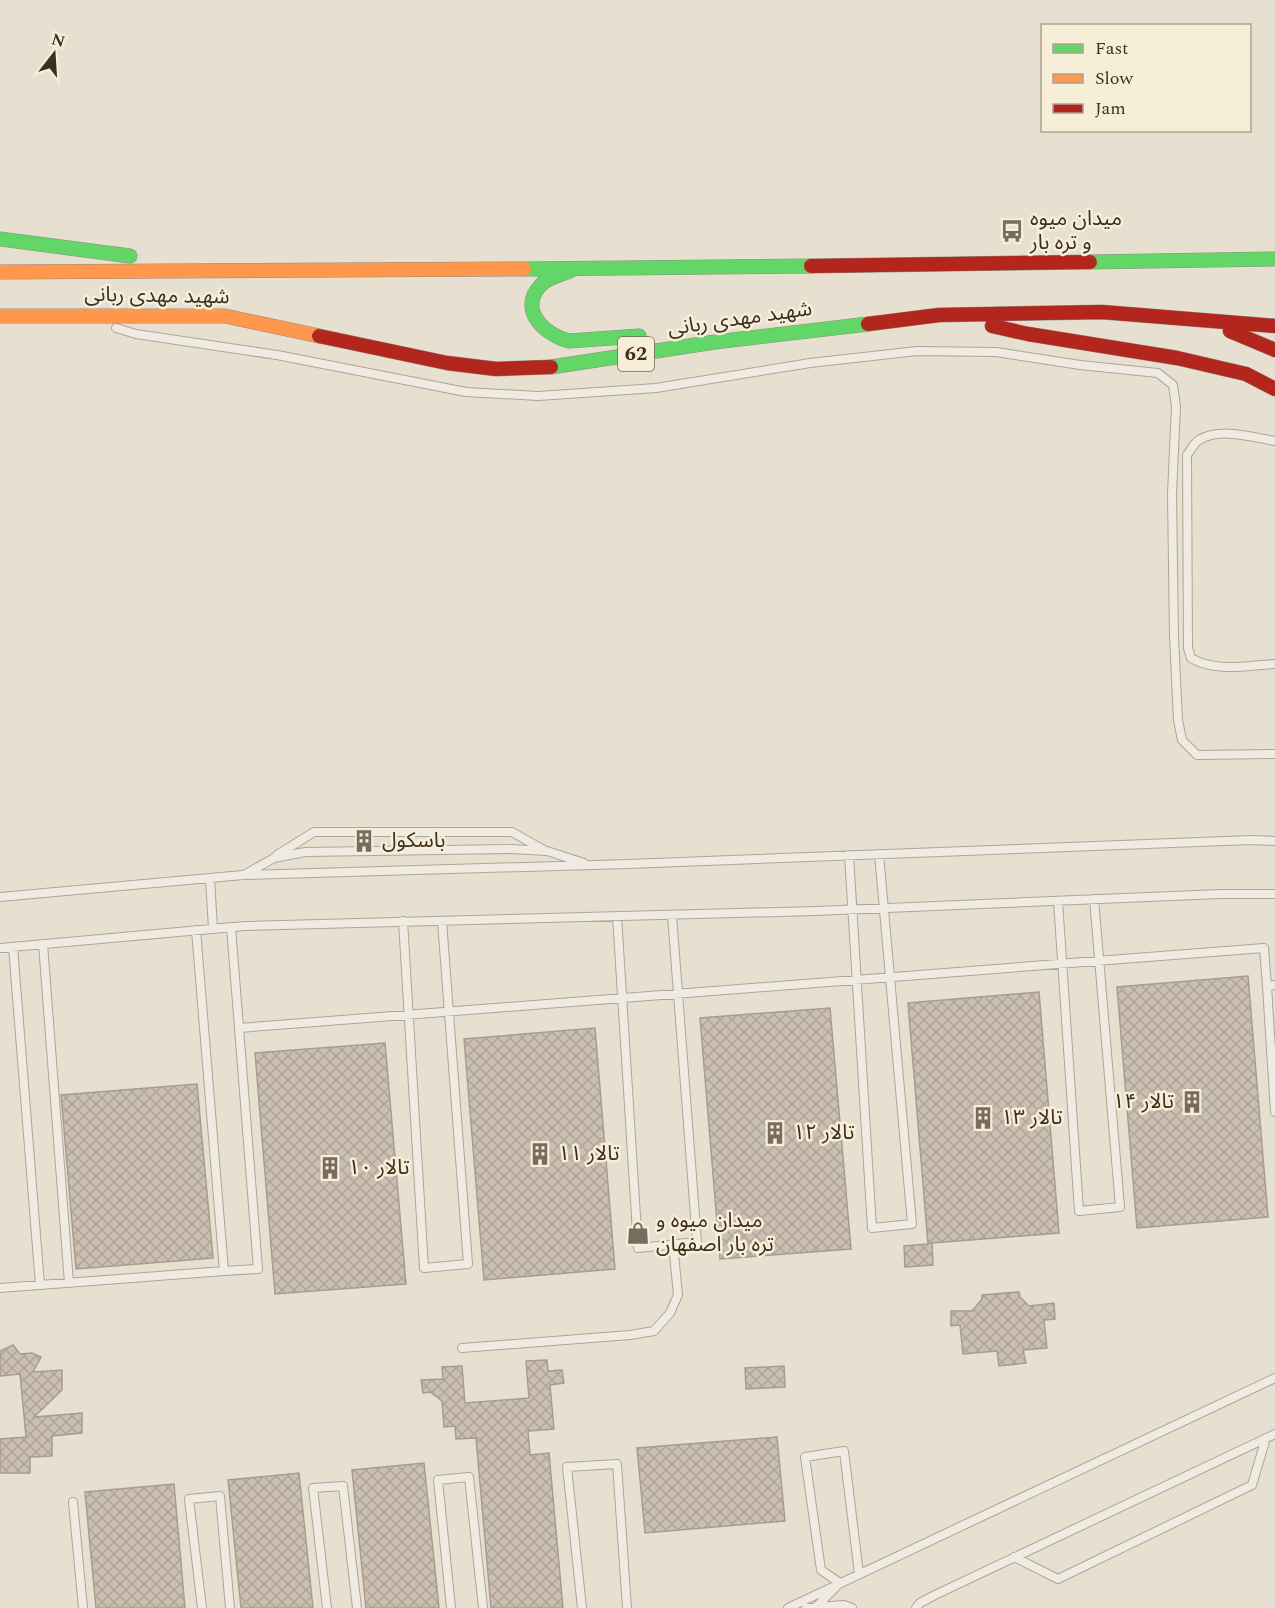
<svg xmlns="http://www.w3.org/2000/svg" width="1275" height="1608" font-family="Spectral,'Noto Sans Arabic',serif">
	<defs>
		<pattern id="building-cross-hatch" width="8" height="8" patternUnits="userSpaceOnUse" patternTransform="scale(1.5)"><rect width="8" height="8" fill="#cbbfb2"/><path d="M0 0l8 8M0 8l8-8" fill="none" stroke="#afa499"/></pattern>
	</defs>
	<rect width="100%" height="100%" fill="#e7e0d1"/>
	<!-- building -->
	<path fill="url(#building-cross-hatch)" stroke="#a89c90" stroke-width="1.5" d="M1248,976L1268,1217L1137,1228L1117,987Z
		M1039,992L1059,1233L932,1243L933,1265L905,1267L904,1246L928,1244L908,1003Z
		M830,1008L851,1249L720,1259L700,1018Z
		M595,1028L615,1269L484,1280L464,1039Z
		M385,1043L406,1284L275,1294L255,1053Z
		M197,1084L213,1258L76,1269L61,1095Z
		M1019,1292L1020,1297L1029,1306L1054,1303L1055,1319L1044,1320L1047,1348L1023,1350L1026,1363L999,1366L997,1351L963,1354L960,1325L951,1326V1311H972L982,1299V1295Z
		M13,1345L20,1354L32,1353L41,1357L33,1372L62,1370V1390L34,1417L82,1413V1433L52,1436V1456L30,1457V1473H0V1439L26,1437L20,1374L0,1376V1351Z
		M547,1360L548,1371L562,1370L564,1383L550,1385L554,1429L528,1431L530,1455L549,1453L563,1608H491L476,1438L456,1439L455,1426L444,1427L442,1401L430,1392L423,1393L421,1380L443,1379L442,1367L462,1366L465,1403L529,1398L526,1361Z
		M784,1366L785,1387L746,1389L745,1368Z
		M777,1437L785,1521L645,1533L637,1448Z
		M424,1463L439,1608H366L352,1470Z
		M299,1473L313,1608H241L228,1480Z
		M174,1484L185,1608H96L85,1492Z"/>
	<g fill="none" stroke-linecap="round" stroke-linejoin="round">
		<!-- lane casing -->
		<g stroke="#ada599" stroke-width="10">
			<path id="lane" d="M116,328L136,334L277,355L466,392L538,396L656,388L810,363L917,351L996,352L1080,365L1158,373L1173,385L1176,406L1172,494L1174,637L1178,720L1182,740L1197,755L1275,754
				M1275,441C1252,437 1220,427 1199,440C1194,443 1191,450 1187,455L1188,648L1191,658C1216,673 1248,665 1275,664
				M277,855L314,832H512L544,850
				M849,855L872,1228L912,1224L879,854
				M244,875L274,858L305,852L511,849L547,851L584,863
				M210,878L213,929
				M0,897L243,875L628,864L1251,840L1275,841
				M1058,901L1079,1211L1120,1207L1094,899
				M617,916L638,1248L697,1242L672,915
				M403,921L424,1268L468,1264L442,921
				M231,927L239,1028
				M196,930L224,1271L258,1269L239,1028L1264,948L1267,986L1275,985
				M43,944L69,1283
				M13,947L40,1285
				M0,948L245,926L816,911L1220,894H1275
				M1267,986L1275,1112
				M0,1288L224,1271
				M462,1348L630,1335L654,1331L670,1313L678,1295L673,1244
				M73,1502L83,1608
				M1014,1557L1058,1579L1252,1485L1266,1438
				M202,1608L189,1499L220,1496L230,1608
				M327,1608L313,1488L343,1486L357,1608
				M451,1608L438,1480L469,1477L483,1608
				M582,1608L567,1467L617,1464L627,1608
				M788,1608L1275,1378
				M806,1608L844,1605L852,1608
				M815,1608L840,1583L821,1570L805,1457L844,1451L859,1574
				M916,1608L920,1603L935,1595L1275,1434"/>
		</g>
		<!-- fast casing -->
		<g stroke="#928b80" stroke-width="15">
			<path id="fast" d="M0,239L130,256
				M1090,262L1275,259
				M524,269L811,266
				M570,271C560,275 547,277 540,286C518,310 545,335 569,341L639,336
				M551,367L715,342L868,324"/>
		</g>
		<!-- slow casing -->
		<g stroke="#928b80" stroke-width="15">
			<path id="slow" d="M0,272L524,269
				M0,316H225L319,336"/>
		</g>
		<!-- jam casing -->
		<g stroke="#928b80" stroke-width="15">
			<path id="jam" d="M811,266L1090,262
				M868,324L939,315L1102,312L1275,326
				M992,326L1028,334L1177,358L1246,374L1275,389
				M1230,331L1275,350
				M319,336L447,363L496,369L551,367"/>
		</g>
		<!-- lane -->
		<use href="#lane" stroke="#efebe3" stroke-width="8"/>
		<!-- fast -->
		<use href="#fast" stroke="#63d668" stroke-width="14"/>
		<!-- slow -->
		<use href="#slow" stroke="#ff974d" stroke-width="14"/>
		<!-- jam -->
		<use href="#jam" stroke="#b3261e" stroke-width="14"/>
	</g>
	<!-- icons -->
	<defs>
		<g id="bus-bare" transform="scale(1.8)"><path d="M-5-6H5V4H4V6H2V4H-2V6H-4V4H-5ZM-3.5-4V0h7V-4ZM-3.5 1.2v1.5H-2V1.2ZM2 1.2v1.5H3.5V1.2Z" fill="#786c5e" stroke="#f7eed8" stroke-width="2.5" paint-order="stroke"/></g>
		<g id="building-bare" transform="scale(1.8)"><path d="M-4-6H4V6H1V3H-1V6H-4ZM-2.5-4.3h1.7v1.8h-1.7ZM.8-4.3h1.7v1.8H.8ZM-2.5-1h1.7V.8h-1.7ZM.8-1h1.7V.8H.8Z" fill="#786c5e" stroke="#f7eed8" stroke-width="2.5" paint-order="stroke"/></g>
		<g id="shop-bare" transform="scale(1.8)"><path d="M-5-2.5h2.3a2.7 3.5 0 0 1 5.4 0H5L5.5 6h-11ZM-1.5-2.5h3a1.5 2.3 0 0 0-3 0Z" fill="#786c5e" stroke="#f7eed8" stroke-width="2.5" paint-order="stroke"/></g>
	</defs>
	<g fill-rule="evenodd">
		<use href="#bus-bare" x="1012" y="231"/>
		<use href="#building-bare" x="364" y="841"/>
		<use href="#building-bare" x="1192" y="1102"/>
		<use href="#building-bare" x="983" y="1118"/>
		<use href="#building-bare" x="775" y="1133"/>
		<use href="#building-bare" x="540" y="1154"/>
		<use href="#building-bare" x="330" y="1168"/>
		<use href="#shop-bare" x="638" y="1233"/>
	</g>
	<g text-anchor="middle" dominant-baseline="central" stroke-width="5" stroke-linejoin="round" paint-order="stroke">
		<!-- shield labels -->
		<rect fill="#f7eed8" stroke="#756857" stroke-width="1.5" x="618" y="337" width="36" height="34" rx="4.5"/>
		<g font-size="20" font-weight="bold" fill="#3d2e20">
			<text x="636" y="354">62</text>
		</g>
		<!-- poi labels -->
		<g font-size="21" fill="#3d2e20" stroke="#f7eed8" text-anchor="start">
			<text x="1030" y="219">میدان میوه<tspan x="1030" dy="24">و تره بار</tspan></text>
			<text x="382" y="841">باسكول</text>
			<text x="1174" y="1102" text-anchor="end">تالار ۱۴</text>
			<text x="1001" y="1118">تالار ۱۳</text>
			<text x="793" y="1133">تالار ۱۲</text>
			<text x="558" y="1154">تالار ۱۱</text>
			<text x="348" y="1168">تالار ۱۰</text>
			<text x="656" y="1221">میدان میوه و<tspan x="656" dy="24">تره بار اصفهان</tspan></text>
		</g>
		<!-- street labels -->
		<g font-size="21" fill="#3d2e20" stroke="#f7eed8">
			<text transform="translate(157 296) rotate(1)">شهید مهدی ربانی</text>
			<text transform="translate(740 319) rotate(-8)">شهید مهدی ربانی</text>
		</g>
	</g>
	<!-- legend -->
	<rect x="1041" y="24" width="210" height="108" fill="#f7eed8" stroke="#ada18e" stroke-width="1.5"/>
	<rect x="1053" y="44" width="30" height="9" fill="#63d668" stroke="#ada18e" stroke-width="1.5"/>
	<text x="1095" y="54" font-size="18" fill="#3d2e20">Fast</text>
	<rect x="1053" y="74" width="30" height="9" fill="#ff974d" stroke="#ada18e" stroke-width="1.5"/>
	<text x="1095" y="84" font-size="18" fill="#3d2e20">Slow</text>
	<rect x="1053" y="104" width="30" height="9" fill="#b3261e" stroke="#ada18e" stroke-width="1.5"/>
	<text x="1095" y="114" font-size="18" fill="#3d2e20">Jam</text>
	<!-- north arrow -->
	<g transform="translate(54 54) rotate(17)" stroke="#f7eed8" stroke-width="4.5" paint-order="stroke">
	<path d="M0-4.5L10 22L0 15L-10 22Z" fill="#3d2e20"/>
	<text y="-9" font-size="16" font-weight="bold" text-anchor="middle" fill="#3d2e20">N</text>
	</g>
</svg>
